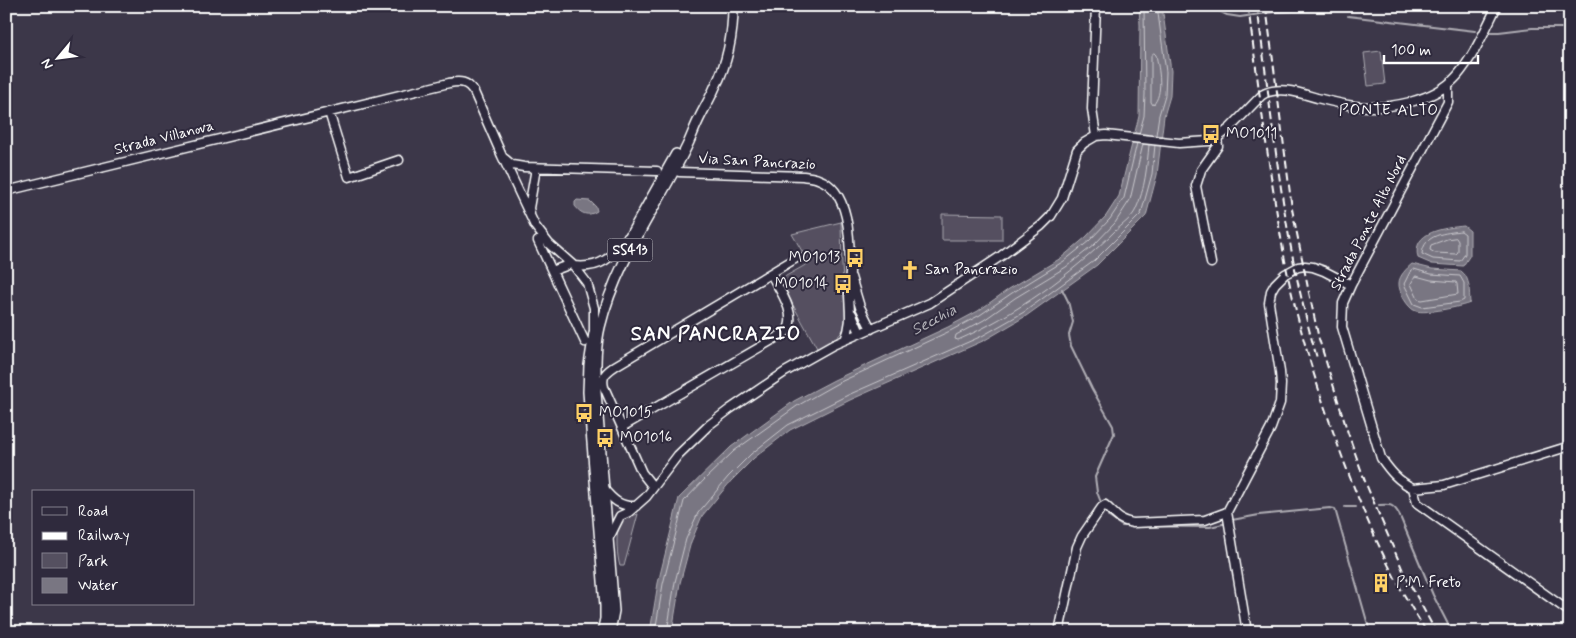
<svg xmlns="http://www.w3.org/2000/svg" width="1576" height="638" font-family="Mynerve,sans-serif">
	<rect width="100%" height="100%" fill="#3c3749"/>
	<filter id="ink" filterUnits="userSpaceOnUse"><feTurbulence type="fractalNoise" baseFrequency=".02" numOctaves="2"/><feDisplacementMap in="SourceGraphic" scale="10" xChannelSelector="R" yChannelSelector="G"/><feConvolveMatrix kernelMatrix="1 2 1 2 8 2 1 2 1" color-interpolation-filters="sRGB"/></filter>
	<g filter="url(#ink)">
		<!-- green -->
		<path fill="#555060" stroke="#aaa8b0" d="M1381,51L1385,84L1368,86L1364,53Z
			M942,214L1002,215V240H942Z
			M841,222L842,265L846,323C842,337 830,343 818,350L779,280L809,263L792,234Z
			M638,514L624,566H620C617,557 615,533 620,524C624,518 631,516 638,514Z"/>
		<!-- water -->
		<path fill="#797682" stroke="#afadb4" d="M1139,6H1162L1171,71L1170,96L1164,116L1157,175L1146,216L1097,265L1026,316L985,340L850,400L790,430L754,458L731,481L702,516L691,542L680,583L672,632H650L658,583L679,498L731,447L794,401L834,380L948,327L978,311L1009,289L1061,258L1086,237L1106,216L1119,196L1139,116L1140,25Z
			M577,200L590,201L596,207L597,211C588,217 581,214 575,206V202Z
			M1464,226L1470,231V255L1463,266L1432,264L1418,258C1411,231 1445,228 1464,226Z
			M1412,264L1432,269L1461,271C1471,278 1469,293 1470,303C1460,307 1426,314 1416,311C1408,309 1398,291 1399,283C1399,276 1407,268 1412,264Z"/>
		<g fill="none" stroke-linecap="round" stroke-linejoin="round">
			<!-- shore -->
			<path stroke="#c9c8cd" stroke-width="1" d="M1154,53L1156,55C1159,69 1164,94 1153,105L1151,102V56Z
				M1139,134L1144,116L1145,94L1144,6
				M1156,135L1159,115L1165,95L1166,72L1157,6
				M1143,144L1130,200L1115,223L1094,245L1066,267L1015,298L984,320L956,335L955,339L958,340C1015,315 1071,275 1115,231C1122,225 1133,217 1136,209C1145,189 1147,166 1149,145
				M1461,231L1465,234V254L1460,261L1433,259L1422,254C1424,234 1445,233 1461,231Z
				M1456,238L1458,241V252L1456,254L1435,253L1430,250L1431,245L1447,239Z
				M1414,269L1431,274L1460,276L1464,283V300L1460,302L1422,307L1414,304L1404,284L1410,272Z
				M1416,276L1431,280L1456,282L1457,284L1458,294L1422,300L1418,299L1411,284Z
				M655,632L663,584L684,501L705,479L734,451L797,406L836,384L950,331L980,315L1012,293L1064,261L1089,241L1110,219L1124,198L1137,143
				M667,632L675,582L686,539L698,513L728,477L751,454L788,425L848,395L982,336L1024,312L1094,261L1141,214L1152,174L1155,145"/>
			<!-- stream -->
			<path stroke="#afadb4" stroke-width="2" d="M1209,6L1227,15L1240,17L1274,12L1313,10
				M1348,16L1475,31
				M1491,32H1499L1532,28H1570
				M1062,289L1068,301L1073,322L1069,335L1071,346L1092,389L1113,426L1114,434L1095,477L1097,492L1102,505
				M1379,505C1390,504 1393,504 1399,514L1433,595L1452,632
				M1345,507H1356
				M1105,509L1109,517L1122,526L1210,527L1227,523
				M1232,520L1259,515L1330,508L1335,509L1370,632"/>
			<!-- minor casing -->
			<g stroke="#fff" stroke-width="11">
				<path id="minor" d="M1448,85V102L1351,285L1343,303L1342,327L1381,458C1390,471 1398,481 1413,488L1417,503L1570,612
					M329,112L349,177L399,160
					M1096,136L1092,109L1096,6
					M505,159L512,165L524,167L657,171
					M679,172L803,176C808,177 814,177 818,179C851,190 850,243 850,271C850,278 848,284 849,291C849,310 853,321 845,340
					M6,191L449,83C460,81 467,81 474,92L502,156L535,226L549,244L574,266L587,283L594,308V331
					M530,213L529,208L536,168
					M538,241L585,342
					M1211,263L1196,186L1201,170L1218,146L1217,138
					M574,266C601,269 612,257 627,238
					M552,271L571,264
					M851,277L860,307L871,329
					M852,314L860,333
					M622,427L786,332C799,316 779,289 771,274
					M653,487L642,473L604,387C601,375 607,372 615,366L798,257
					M603,488C613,500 620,507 636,506
					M1413,488L1444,485L1570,446
					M608,539L612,532L620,516L629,512L646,497L678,455L709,425L730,409L785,372L833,345L930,303L1001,256L1041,226L1051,216L1062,198L1077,150L1084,143L1096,136L1106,135L1179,143L1209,141L1217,138L1229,129L1262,95C1278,85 1300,93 1317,98C1329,101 1342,104 1354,106C1387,110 1434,102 1457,76C1474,56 1485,30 1497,6
					M1059,632L1077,547L1082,536L1102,507L1105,505C1116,514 1116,520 1133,523L1205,520L1227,512
					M1247,632L1227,512L1271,428L1280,403L1281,384L1280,372L1269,303L1271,291L1275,284L1285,274L1298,267L1305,266L1313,267L1324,271L1351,285"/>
			</g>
			<!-- major casing -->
			<g stroke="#fff" stroke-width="12">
				<path id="major" d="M626,243L676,154
					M594,333L589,365L588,392L605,606V619L602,632
					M610,632L614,611L596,392C596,370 595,348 600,327C616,260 658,206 687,146C691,138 694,129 698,121C703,110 710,99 715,87C728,62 733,35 733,6"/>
			</g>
			<!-- minor -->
			<use href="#minor" stroke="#2f2a3d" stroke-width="8"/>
			<!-- major -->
			<use href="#major" stroke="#2f2a3d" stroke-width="9"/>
			<!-- rail -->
			<path stroke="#fff" stroke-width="2" stroke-dasharray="8 4" stroke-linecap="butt" d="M1248,6C1257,74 1265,141 1276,208C1281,237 1285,265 1292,294C1305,350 1323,405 1343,459C1366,520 1391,578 1427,632
				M1257,6C1273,124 1283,243 1317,358
				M1266,6L1292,209L1308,288L1319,339L1348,433L1366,484L1404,573L1436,632"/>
		</g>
	</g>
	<!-- icons -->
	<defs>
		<g id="bus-bare" transform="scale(1.5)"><path d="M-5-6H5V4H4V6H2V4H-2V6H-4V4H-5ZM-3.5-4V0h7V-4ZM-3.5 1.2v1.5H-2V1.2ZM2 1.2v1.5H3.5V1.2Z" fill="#ffd166" stroke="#2f2a3d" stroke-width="2.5" paint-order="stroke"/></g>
		<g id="church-bare" transform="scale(1.5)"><path d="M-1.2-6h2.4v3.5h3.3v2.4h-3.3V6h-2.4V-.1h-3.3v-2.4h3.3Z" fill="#ffd166" stroke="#2f2a3d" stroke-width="2.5" paint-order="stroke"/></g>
		<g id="building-bare" transform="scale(1.5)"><path d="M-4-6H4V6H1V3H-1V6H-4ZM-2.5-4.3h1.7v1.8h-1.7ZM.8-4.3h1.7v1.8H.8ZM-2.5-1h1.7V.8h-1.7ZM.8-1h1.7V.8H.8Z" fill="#ffd166" stroke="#2f2a3d" stroke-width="2.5" paint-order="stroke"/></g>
	</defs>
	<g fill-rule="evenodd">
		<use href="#bus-bare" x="1211" y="134"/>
		<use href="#bus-bare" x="855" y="258"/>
		<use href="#church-bare" x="910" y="270"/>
		<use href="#bus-bare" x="843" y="284"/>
		<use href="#bus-bare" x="584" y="413"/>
		<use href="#bus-bare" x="605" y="438"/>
		<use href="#building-bare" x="1381" y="583"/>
	</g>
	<g text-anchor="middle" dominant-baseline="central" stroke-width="4" stroke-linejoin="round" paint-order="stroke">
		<!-- shield labels -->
		<rect fill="#2f2a3d" stroke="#c1bfc5" stroke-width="1" x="607.5" y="238.5" width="45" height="23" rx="4"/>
		<g font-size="14" font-weight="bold" fill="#fff">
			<text x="630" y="250">SS413</text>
		</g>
		<!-- poi labels -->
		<g font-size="15" fill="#fff" stroke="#2f2a3d" text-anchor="start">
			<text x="1226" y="134">MO1011</text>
			<text x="840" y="258" text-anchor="end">MO1013</text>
			<text x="925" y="270">San Pancrazio</text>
			<text x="828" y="284" text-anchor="end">MO1014</text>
			<text x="599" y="413">MO1015</text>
			<text x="620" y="438">MO1016</text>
			<text x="1396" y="583">P.M. Freto</text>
		</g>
		<!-- street labels -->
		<g font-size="15" fill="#fff" stroke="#2f2a3d">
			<text transform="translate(164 138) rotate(-14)">Strada Villanova</text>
			<text transform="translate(757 162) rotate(3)">Via San Pancrazio</text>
			<text transform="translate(1369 223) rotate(-63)">Strada Ponte Alto Nord</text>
		</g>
		<!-- neighbourhood labels -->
		<g font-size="16" letter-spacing="1" fill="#fff" stroke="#2f2a3d">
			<text x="1389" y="110">PONTE ALTO</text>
		</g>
		<!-- water labels -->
		<g font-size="16" font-style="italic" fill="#b5b4ba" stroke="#2f2a3d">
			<text transform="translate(934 320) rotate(-28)">Secchia</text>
		</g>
		<!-- district labels -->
		<g font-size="20" font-weight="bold" letter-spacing="1" fill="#fff" stroke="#2f2a3d">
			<text x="716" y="334">SAN PANCRAZIO</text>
		</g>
	</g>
	<!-- margin -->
	<rect width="1576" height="638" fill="none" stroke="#2f2a3d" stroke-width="25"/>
	<rect x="12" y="12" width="1551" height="613" fill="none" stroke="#fff" stroke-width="2" filter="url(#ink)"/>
	<!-- legend -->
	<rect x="32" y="490" width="162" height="115" fill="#2f2a3d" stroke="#827f8b"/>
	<rect x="42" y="507" width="25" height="8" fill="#2f2a3d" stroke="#827f8b"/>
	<text x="78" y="516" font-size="15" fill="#ffffff">Road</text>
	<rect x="42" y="532" width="25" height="8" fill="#ffffff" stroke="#827f8b"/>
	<text x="78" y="540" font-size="15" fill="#ffffff">Railway</text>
	<rect x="42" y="553" width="25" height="15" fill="#555060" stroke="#827f8b"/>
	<text x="78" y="566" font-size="15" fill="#ffffff">Park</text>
	<rect x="42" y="578" width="25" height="15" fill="#797682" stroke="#827f8b"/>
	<text x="78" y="590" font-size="15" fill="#ffffff">Water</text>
	<!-- north arrow -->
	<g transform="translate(58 58) rotate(241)" stroke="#2f2a3d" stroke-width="4" paint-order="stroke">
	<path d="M0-4L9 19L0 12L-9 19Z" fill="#ffffff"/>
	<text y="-8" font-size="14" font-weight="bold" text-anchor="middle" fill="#ffffff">N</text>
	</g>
	<!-- scale -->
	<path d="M1384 55v8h94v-8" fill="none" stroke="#ffffff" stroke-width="2.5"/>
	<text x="1391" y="55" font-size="15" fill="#ffffff" stroke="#2f2a3d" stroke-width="4" paint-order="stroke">100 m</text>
</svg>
